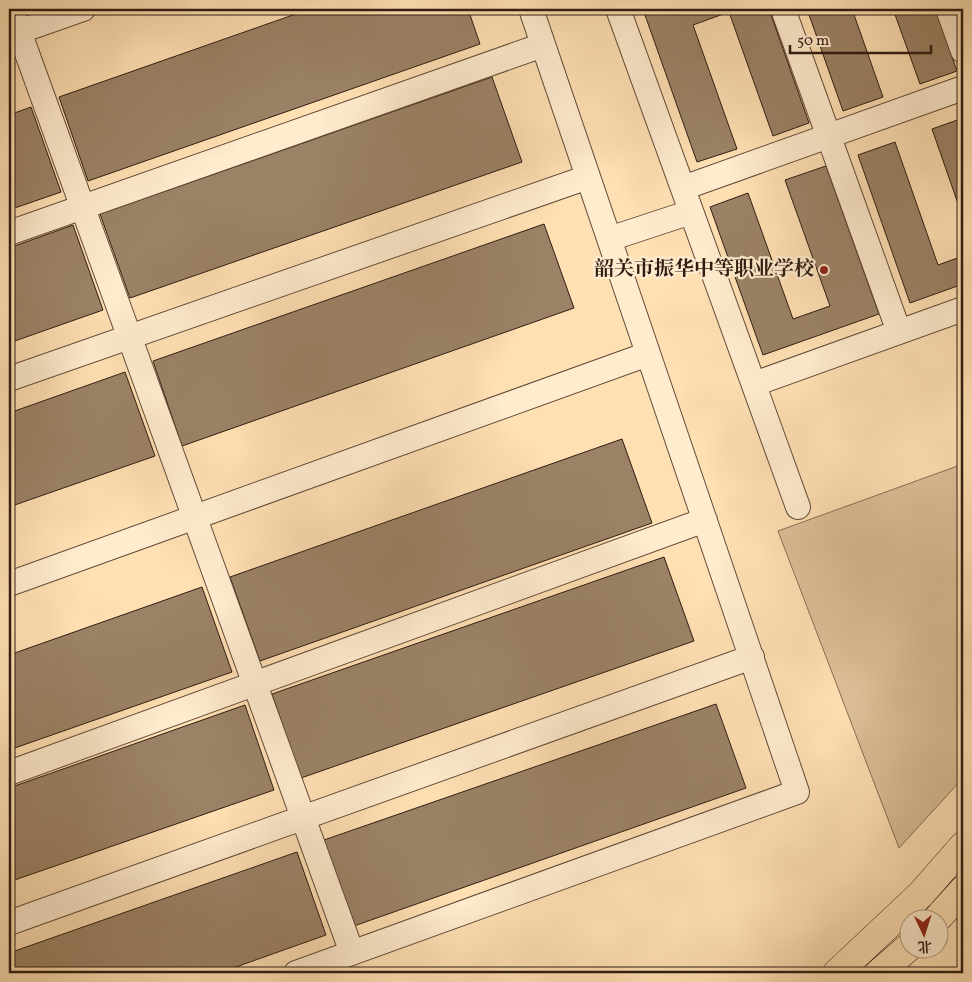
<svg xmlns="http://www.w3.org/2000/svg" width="972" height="982" font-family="Vollkorn,'Noto Serif SC',serif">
	<rect width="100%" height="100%" fill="#ffe0b3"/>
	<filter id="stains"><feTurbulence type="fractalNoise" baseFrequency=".004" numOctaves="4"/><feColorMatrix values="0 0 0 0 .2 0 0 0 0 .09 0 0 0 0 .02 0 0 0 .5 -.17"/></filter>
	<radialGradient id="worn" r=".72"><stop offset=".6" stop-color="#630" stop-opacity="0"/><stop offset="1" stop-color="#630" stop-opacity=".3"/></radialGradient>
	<!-- green -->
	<path fill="#dcbf98" stroke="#866e56" d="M963,464V778L899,848L778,531Z"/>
	<!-- building -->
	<path fill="#9b8266" stroke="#2f1c13" d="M310,9H468L480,44L88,181L59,97Z
		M661,9H769L809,123L773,136L729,12L693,25L737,149L697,162L645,15Z
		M807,9H852L883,97L843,111Z
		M893,9H935L957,71L920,84Z
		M492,77L522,162L130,298L100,214Z
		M31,107L61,192L9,210V115Z
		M963,118V218L932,129Z
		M895,142L938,265L963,256V284L910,303L858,155Z
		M826,166L879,314L763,355L710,207L748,193L793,319L830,306L785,180Z
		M544,224L574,308L182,446L153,361Z
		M73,225L103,310L9,343V248Z
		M125,372L155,456L9,507V413Z
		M622,439L652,523L260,661L230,577Z
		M664,557L694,641L301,778L272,694Z
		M202,587L232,672L9,750V655Z
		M716,704L746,788L354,926L324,840Z
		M245,705L274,790L9,882V788Z
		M297,852L326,935L219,973H9V953Z"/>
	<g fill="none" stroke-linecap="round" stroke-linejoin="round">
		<!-- minor casing -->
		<g stroke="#634d3b" stroke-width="26">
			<path id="minor" d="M11,9L352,953
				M618,9L798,507
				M783,9L899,332
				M948,9L963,51
				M9,35L83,9
				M683,188L963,88
				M9,233L543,45
				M609,239L691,212
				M9,379L588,177
				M754,384L963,309
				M9,584L648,354
				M9,773L705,520
				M9,923L752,657
				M296,973L797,792L531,9"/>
		</g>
		<!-- major casing -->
		<g stroke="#2f1c13" stroke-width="29">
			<path id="major" d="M936,920L963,890
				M837,973L921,894L963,846
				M879,973L910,946"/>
		</g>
		<!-- minor -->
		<use href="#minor" stroke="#ffebce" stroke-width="24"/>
		<!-- major -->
		<use href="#major" stroke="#ffe0b3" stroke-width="28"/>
	</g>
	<!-- markers -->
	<circle fill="#8f2418" stroke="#ffebce" stroke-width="2" cx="824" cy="270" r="5"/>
	<g text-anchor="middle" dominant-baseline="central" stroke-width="4.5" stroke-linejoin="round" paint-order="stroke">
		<!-- poi labels -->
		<g font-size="20" font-weight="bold" fill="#2f1c13" stroke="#ffebce" text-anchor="end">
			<text x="814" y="270">韶关市振华中等职业学校</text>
		</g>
	</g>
	<!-- margin -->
	<rect width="972" height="982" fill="none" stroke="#ffe0b3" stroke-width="30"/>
	<rect x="10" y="10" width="952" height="962" fill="none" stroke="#2f1c13" stroke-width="2.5"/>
	<rect x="15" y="15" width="942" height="952" fill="none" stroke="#2f1c13"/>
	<!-- north arrow -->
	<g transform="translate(924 934) rotate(176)"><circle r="24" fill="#ffebce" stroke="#ac9883"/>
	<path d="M0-4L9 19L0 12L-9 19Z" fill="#8f2418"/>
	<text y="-8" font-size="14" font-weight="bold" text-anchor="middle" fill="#2f1c13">北</text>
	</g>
	<!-- scale -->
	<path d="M790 45v8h141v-8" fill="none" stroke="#2f1c13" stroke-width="2.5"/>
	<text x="797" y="45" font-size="15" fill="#2f1c13" stroke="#ffebce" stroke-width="4" paint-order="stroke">50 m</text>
	<rect width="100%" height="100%" filter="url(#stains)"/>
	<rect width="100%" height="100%" fill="url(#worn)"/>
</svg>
